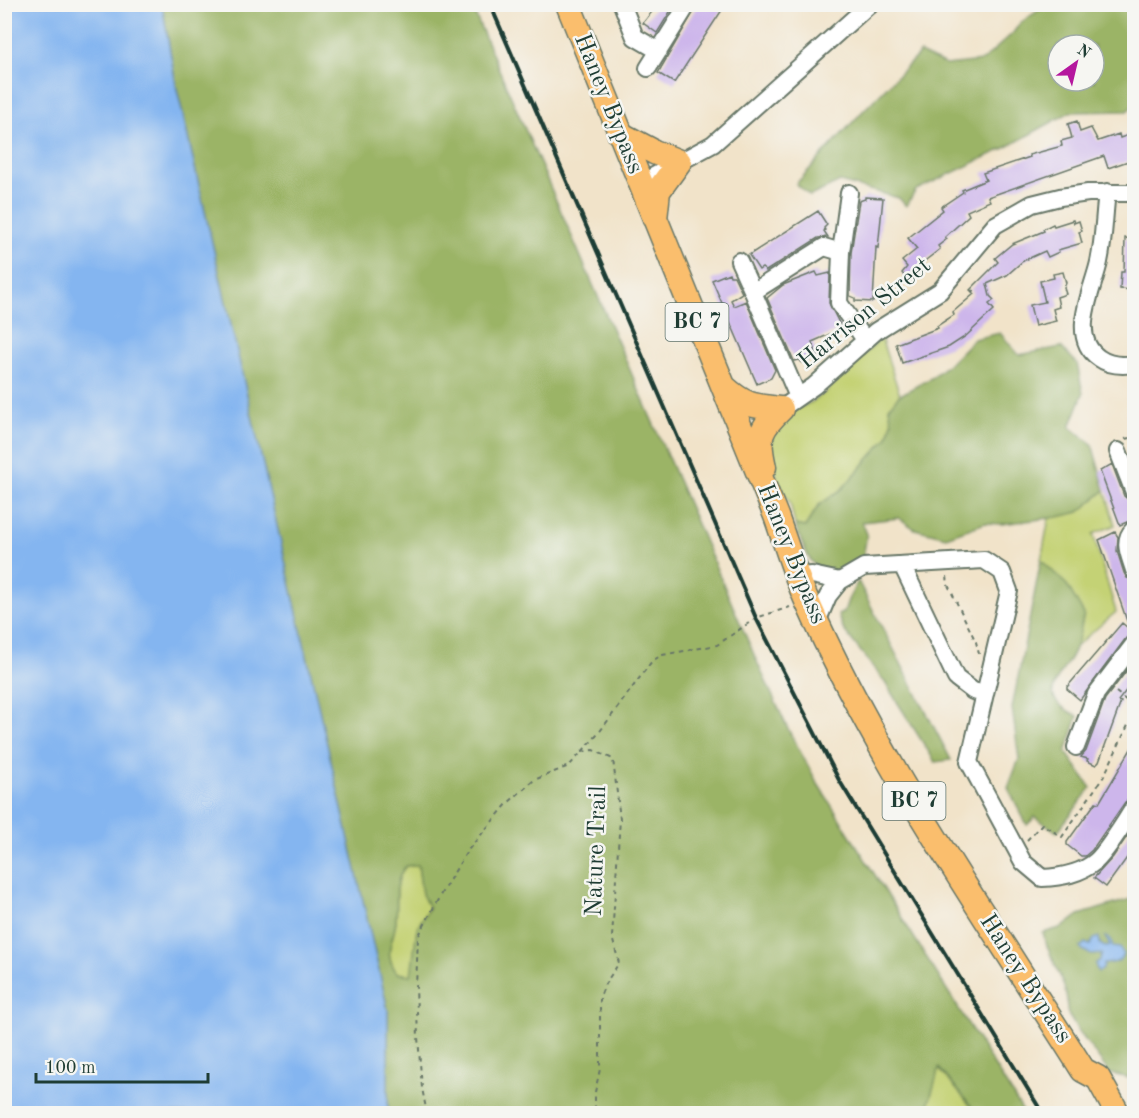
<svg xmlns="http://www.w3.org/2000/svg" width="1139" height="1118" font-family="'Old Standard TT',serif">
	<rect width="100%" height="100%" fill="#f6f6f2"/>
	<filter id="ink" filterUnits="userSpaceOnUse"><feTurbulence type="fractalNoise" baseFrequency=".0167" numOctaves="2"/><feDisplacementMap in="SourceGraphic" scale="12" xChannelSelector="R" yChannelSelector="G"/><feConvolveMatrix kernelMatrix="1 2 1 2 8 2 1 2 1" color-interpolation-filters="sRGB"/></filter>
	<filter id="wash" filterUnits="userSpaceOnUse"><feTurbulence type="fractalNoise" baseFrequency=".008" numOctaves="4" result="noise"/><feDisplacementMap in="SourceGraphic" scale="24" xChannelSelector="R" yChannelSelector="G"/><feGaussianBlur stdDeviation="1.35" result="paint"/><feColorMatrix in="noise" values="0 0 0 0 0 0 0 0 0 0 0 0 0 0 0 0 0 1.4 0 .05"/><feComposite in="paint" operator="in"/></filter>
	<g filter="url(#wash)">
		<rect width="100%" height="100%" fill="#f1e3c9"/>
		<!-- green -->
		<path fill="#c4d274" stroke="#728854" stroke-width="1.5" d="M881,338L900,395L889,407L892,422L888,437L842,489L819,505L804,528L795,525L790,502L781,490L776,474L770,448L774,426L789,412L812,402L827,391Z
			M1105,490L1115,525L1093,534L1116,612L1076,646L1084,614L1041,560L1049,518L1079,512Z
			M418,865L422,894L429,908L417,928L412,976L397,973C381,950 395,942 396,919C398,900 393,880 406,866Z
			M938,1068L977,1113L926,1114Z"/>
		<!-- forest -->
		<path fill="#9bb466" stroke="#5d784d" stroke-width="1.5" fill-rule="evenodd" d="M1048,4L1134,5V105L1127,111L1070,112L1007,147L916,190L906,206L899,198L840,182L810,196L796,184L862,112L920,53L946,65L982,61L1013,33L1020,23ZM1058,45H1094V81H1058Z
			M162,5H471L762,673L788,729L818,784L1024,1113H977L939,1068L926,1113H388V1010L176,85ZM418,865L422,894L429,908L417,928L411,975L397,973C381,950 395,942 396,919C398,900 393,880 406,866Z
			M1000,333L1019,355L1061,347L1077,363L1083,394L1070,427L1092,444L1105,490L1079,512L1058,517L1001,524L985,523L946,537L915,529L899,518L862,522L867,534L863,557C856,562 847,571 839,573C811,580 803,543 795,525L805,527L819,505L842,489L888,437L892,422L889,408L898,396L931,378L952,361L974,339Z
			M1041,560L1067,585L1084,614C1081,624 1080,636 1076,646C1065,678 1029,693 1078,716L1066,752L1091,788L1057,832L1035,817L1027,825L1008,788L1019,759L1012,708Z
			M858,581L951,760L935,762L884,681L843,629L838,615L844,612L848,600Z
			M1134,898V1063L1128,1078L1109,1073C1096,1054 1081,1036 1069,1016C1065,1010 1068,1001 1066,994C1061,972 1048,955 1043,933L1063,927L1079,915Z"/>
		<!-- water -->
		<path fill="#84b5f0" stroke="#527992" stroke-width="1.5" d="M5,4L162,5L176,85L388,1010V1113H5Z
			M1099,937L1100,944L1105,947L1110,945L1105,937C1110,937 1112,942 1113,947L1120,948L1123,954C1119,965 1113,962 1104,964L1103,969L1098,972L1095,964L1100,960L1102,954L1091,955L1080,948L1085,943L1090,945L1094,939Z"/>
		<g id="blocks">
			<!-- building -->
			<path fill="#cdb6eb" d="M658,4H675L657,33L643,23Z
				M698,4H726L674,83L658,73Z
				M1077,121L1080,132L1091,128L1098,141L1119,134L1120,138L1134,133V159L1108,168L1104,156L988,197L990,201L967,211L969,215L945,237L947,239L938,246L940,249L922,263L927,269L911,283L909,282L902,273L907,267L902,261L917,249L908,238L943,210L941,207L963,192L962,190L986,180L983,173L1030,157L1029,155L1062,146L1061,141L1072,138L1068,124Z
				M865,197L883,198L878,248L876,247L873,302L855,301V298L850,296L851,253L859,201L865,199Z
				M818,211L827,225L824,228L825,230L824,231L828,237L818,238L766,271L762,268L759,270L749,255Z
				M1073,220L1074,223L1079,221L1082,231L1079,232L1082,243L1058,250L1059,252L1048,257L1045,251L1023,261L1007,275L987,284L990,296L994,300L989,304L994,310L983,320L966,336L949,347L902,363L896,344L938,328L937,326L954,315L953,312L974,294L972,292L974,290L971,291L970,290L998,262L995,258L1012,244L1044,231L1043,229L1053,224L1054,226Z
				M1125,238L1134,239V290L1120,289L1121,272H1124Z
				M816,272L818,276L830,273L829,303L842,329L812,342L818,356L802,363L800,360L794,361L767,298L783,285Z
				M1063,272L1066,283L1064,288L1066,294L1057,297L1059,307L1053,309L1056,321L1035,326L1030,305L1045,302L1040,281L1054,278L1053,274Z
				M729,273L730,276H734L742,293L731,300L734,306L746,301L775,370L771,378L757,384L712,280Z
				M1112,464L1124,496L1131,502L1134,511V519L1120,525L1100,471Z
				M1115,532L1118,537L1117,551L1124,573L1127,578L1134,580V618L1127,621L1099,540Z
				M1122,623L1134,633L1126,638L1080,700L1067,689V687Z
				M1134,661V680L1118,701L1121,702L1099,762L1096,765L1087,761L1088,759L1081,757L1086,751L1105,699Z
				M1134,744V797L1125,802L1092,850L1085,856H1081L1067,845V842L1096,802L1099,803Z
				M1134,826V848L1106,887L1094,878L1113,857Z"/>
		</g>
	</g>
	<g filter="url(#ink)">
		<use href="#blocks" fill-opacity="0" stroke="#687768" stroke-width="1.5"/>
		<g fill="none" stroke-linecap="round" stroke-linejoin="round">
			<!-- minor casing -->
			<g stroke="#687768" stroke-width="20">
				<path id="minor" d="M622,4L635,37L659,51
					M648,68L688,4
					M641,183L713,144L870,4
					M1107,192C1104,215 1104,239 1099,262C1093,290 1068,337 1099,358C1110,366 1122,366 1134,364
					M841,252L849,193
					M739,261L753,292
					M798,397L753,292L824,247L841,252L839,303L861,334L867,339
					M781,409L814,386L876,331L940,291L995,225L1032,204L1060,197L1088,193H1134
					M1118,451L1134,492
					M1134,529C1121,541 1130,556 1134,570
					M902,565L956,678L973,691L985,694
					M798,576L812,575L840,581
					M817,622L828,596L840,581L864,567L984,560L1002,572L1009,591L969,762L1023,862L1042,878C1061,877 1081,874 1096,861C1106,852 1127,819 1134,807
					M1076,747L1096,694L1134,644"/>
			</g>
			<!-- highway casing -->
			<g stroke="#687768" stroke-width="27">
				<path id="highway" d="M568,4L776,516C786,544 795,574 807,601C880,766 987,918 1083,1070L1098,1078L1118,1114
					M620,134L654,152L679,162L658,191L655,219
					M724,387C745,406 753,406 781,409
					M764,467C757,437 759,430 781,409"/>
			</g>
			<!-- path -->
			<path stroke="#687768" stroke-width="2" stroke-dasharray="4.5 4.5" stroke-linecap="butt" d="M1125,439L1134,437
				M947,576L948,585L976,642L979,654
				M1116,692L1132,705L1134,712
				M582,752L593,750L613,759L620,819L612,937L619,963L605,984L600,997V1069L595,1092V1114
				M1027,840L1042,824L1062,837L1104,776L1131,719L1134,717
				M427,1114L422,1088L418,1037L416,987L418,937L442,892L468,850L508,803L534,780L569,766L598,734L652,661L662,655L717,645L756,618L790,607"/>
			<!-- minor -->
			<use href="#minor" stroke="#fff" stroke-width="16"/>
			<!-- highway -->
			<use href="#highway" stroke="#fabe6d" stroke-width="24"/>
			<!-- rail -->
			<path stroke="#1f3d34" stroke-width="4" d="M490,4L756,618L839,780L1043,1114"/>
		</g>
	</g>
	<g text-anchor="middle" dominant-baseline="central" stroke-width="5" stroke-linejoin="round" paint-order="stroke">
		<!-- shield labels -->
		<g fill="#f6f6f2" stroke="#60746d" stroke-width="1.5">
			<rect x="665.5" y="303" width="63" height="38" rx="4.5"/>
			<rect x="882.5" y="782" width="63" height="38" rx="4.5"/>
		</g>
		<g font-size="22" font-weight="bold" fill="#1f3d34">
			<text x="697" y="322">BC 7</text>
			<text x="914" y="801">BC 7</text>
		</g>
		<!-- street labels -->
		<g font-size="24" fill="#1f3d34" stroke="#f6f6f2">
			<text transform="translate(608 104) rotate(68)">Haney Bypass</text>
			<text transform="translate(865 314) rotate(-39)">Harrison Street</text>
			<text transform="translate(791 554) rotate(68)">Haney Bypass</text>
			<text transform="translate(597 851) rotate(-88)">Nature Trail</text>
			<text transform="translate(1025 979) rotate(57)">Haney Bypass</text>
		</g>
	</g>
	<!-- margin -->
	<rect width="1139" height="1118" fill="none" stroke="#f6f6f2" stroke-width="24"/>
	<!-- north arrow -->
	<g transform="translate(1076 63) rotate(34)"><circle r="28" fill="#f6f6f2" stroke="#a0aca6" stroke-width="1.5"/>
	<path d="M0-4.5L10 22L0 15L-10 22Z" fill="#b5179e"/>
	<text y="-9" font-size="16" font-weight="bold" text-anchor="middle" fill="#1f3d34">N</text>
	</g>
	<!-- scale -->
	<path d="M36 1073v9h172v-9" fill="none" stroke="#1f3d34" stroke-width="3"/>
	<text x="45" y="1073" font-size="18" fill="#1f3d34" stroke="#f6f6f2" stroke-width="4.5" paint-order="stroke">100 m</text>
</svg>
